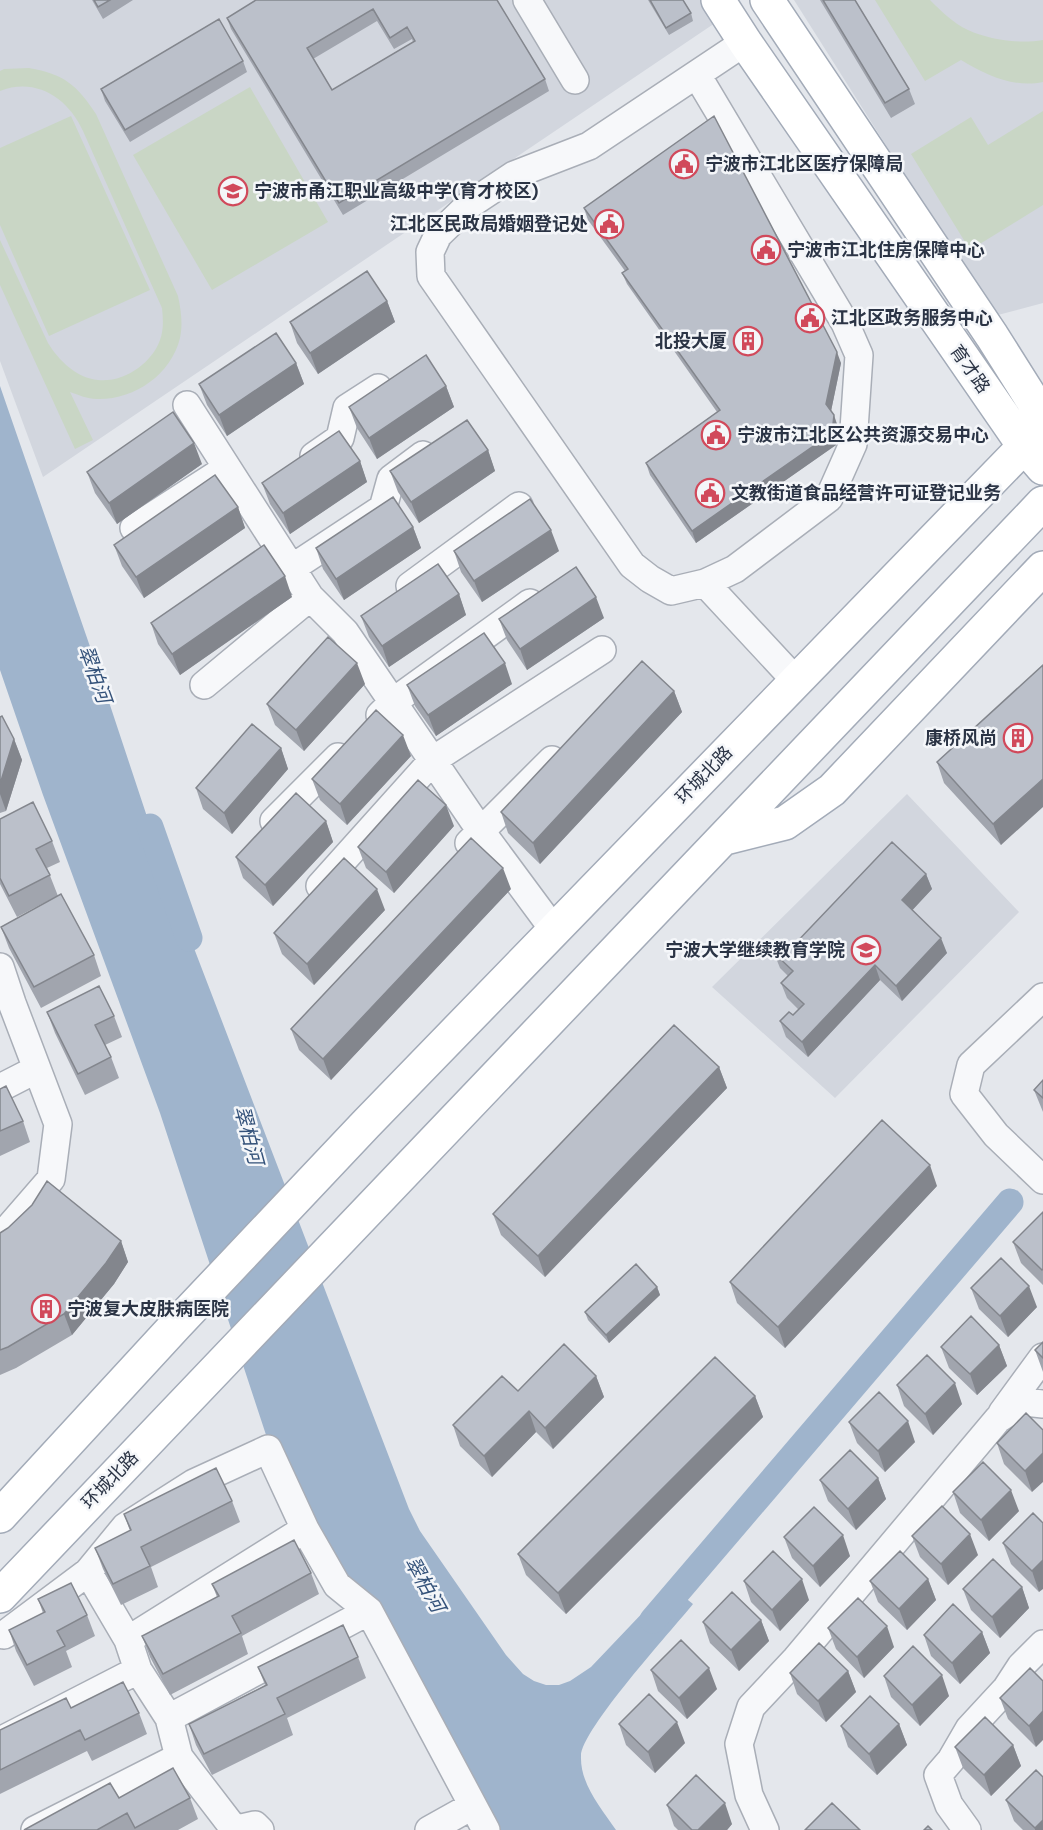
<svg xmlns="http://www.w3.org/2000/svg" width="1043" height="1830" font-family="'DM Sans','Noto Sans SC',sans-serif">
	<rect width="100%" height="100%" fill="#e4e7ec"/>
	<!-- built -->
	<path fill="#d2d6de" d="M0,0H705L718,21L43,477L0,361Z
		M794,0H1043V303L994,316Z
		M907,794L1019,912L835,1098L712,987Z"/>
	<!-- green -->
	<path fill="#c9d6c5" d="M875,0H930C941,11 953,23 968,30C990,40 1019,44 1043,40V82C1013,88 986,75 961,60L925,81Z
		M29,68C64,74 77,85 96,114L178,296C181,310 183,324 180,338C171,375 134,400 97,399C87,399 79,395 70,392L93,440L75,449L0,285V240L48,343C59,361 77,378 98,380C124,383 152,363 160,340C164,329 163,319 162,308L83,131C68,98 36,77 0,91V71L4,69Z
		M250,87L328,222L212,290L133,155Z
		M1043,111V205L970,250L911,154L971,117L988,145Z
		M71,116L150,290L49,336L0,225V148Z"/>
	<!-- water -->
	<path fill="#9fb4cc" d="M0,386L105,690L169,883L409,1509L420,1531L506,1655L523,1674L534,1681L546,1685H559L570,1681L591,1667L669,1585L693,1604C672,1630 581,1730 581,1756C580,1784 601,1808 616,1830H486L271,1450L160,1113L43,795L0,670Z"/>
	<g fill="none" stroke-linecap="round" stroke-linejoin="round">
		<!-- canal -->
		<path stroke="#9fb4cc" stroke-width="27" d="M150,827L189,938
			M653,1620L1010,1202"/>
		<!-- minor casing -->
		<g stroke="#a9aeb7" stroke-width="30">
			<path id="minor" d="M527,0L575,80
				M697,75L845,323L859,355L853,444L829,498L735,569L705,583L671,591L650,579L632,565L431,276L430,252L438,235L469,205L514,175L589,146L745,42
				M187,405L310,597L345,632L480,830L554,930
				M314,456L340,438L347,408L378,388
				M134,528L227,468
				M292,568L383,508L391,479L423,455
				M705,583L796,681
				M410,586L519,506
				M204,685L310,597
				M380,715L393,702L530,603
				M274,821L338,757
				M469,843L552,760
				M320,886L433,760L602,650
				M0,967L12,1003L58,1124L51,1179L0,1238
				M1043,997L971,1065L964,1094L996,1135L1043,1180
				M0,1088L37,1069
				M1002,1413L1043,1357
				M88,1572L128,1640L138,1670L169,1718L179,1757L235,1830
				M4,1635L88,1572L125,1527L194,1483L268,1449L305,1529L337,1585L369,1611L486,1830
				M128,1640L305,1529
				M169,1718L369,1611
				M0,1741L138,1670
				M35,1830L179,1757
				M233,1830L255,1825L260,1830
				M429,1830L472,1806
				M765,1830L749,1795L739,1744L751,1707L796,1659L998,1419L1025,1402L1043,1404
				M967,1830L949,1805L938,1775L951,1760L969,1729L1006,1689L1021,1666L1043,1644"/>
		</g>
		<!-- major casing -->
		<g stroke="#a3abb8" stroke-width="36">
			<path id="major" d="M718,0L745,42L1024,446L1043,468
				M767,0L992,336L1043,417
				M725,838L785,823L832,790L1043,568
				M0,1516L176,1325L366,1124L1043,427
				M0,1596L1043,503"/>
		</g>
		<!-- minor -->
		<use href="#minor" stroke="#f7f8fa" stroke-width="27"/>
		<!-- major -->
		<use href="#major" stroke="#fff" stroke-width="33"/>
	</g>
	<!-- wall -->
	<path fill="#a1a5ae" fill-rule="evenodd" d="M92,0H133L103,19Z
		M497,0L545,79L549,91L343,215L231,29L227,18ZM377,21L394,49L412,39L413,42L332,90L313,59Z
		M648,0H683L691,13L693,21L669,35Z
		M820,0H855L909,89L915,104L891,118Z
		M243,61L247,72L130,142L105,101L101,89Z
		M584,208L841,363L831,411L838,427L836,445L696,543L650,475L646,463L717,412L627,284L622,273L625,271L588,220Z
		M387,301L395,322L318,374L297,343L290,322Z
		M296,363L304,384L227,436L207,405L199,384Z
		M446,386L454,407L377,459L357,428L349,407Z
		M488,450L495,471L419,523L398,492L390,471Z
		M360,461L367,482L290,534L270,504L262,483Z
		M202,464L117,524L95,493L87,472Z
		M238,507L245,528L144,598L122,566L114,545Z
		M413,527L421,548L344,600L323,569L316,548Z
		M454,551H559L482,602L461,572Z
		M459,594L466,615L389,667L369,637L361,616Z
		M292,597L180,675L158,644L151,623Z
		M604,618L527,670L507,640L499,619Z
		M1043,665L1001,845L944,783L937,762Z
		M365,684L304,751L275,725L267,704Z
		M512,684L436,736L415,706L407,685Z
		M674,691L682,712L540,864L508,833L501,812Z
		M0,717L14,739L22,760L6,811L0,813Z
		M281,748L288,769L232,834L203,809L196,788Z
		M411,756L347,825L320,800L312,779Z
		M0,819L52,841L60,862L47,868L58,896L94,955L101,976L41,1008L9,948L1,927L57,896L17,917L0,884Z
		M326,821L333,842L273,906L243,878L236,857Z
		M454,826L394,893L366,868L358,847Z
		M926,874L932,889L912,910L947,953L902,1001L880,980L808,1057L786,1037L780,1021L793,1015L799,1010L787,998L781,983L788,976L780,968L774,953L792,947Z
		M511,889L331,1080L299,1050L291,1029Z
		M385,910L314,985L282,954L274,933Z
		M47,1012L114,1016L122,1037L105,1045L111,1057L119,1078L85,1095L55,1033Z
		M719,1067L727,1088L545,1277L501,1235L493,1214Z
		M1043,1080V1112L1034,1090Z
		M0,1089L23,1121L30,1142L0,1156Z
		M937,1186L785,1348L737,1303L730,1282Z
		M1043,1212V1285L1021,1263L1013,1242Z
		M0,1233L121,1241L128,1262L114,1284L72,1335L16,1368L0,1375Z
		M657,1287L660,1295L609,1343L588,1320L585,1312Z
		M971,1288L1037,1307L1008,1337L979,1309Z
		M1043,1342V1372L1035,1350Z
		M999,1345L1007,1366L977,1395L949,1368L941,1347Z
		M596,1376L604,1397L553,1449L536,1432L492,1477L460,1446L453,1425L518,1391Z
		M897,1385L962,1404L933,1435L904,1406Z
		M755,1396L763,1417L566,1614L526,1575L518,1554Z
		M1026,1413L1032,1492L1004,1464L997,1443Z
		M849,1422L915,1442L885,1472L857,1443Z
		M878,1478L886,1499L856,1530L828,1501L820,1480Z
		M953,1492L1019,1511L989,1541L960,1513Z
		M232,1501L240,1522L151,1567L158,1587L121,1605L103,1569L95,1548L130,1531L124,1514Z
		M1033,1513L1039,1592L1011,1564L1003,1543Z
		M912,1536L978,1555L948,1585L920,1557Z
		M784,1537L850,1556L820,1587L792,1558Z
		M311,1573L319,1594L242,1636L248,1654L170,1695L150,1657L142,1636L217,1597L212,1584Z
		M928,1579L936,1600L907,1630L878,1602L870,1581Z
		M744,1581L809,1600L780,1631L751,1602Z
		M1022,1587L1029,1608L1000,1638L971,1610L963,1589Z
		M38,1599L87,1615L95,1636L66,1651L72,1667L34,1686L16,1651L9,1630L43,1613Z
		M761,1620L769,1641L739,1671L710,1643L703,1622Z
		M828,1628L894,1647L864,1678L836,1649Z
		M982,1632L990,1653L960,1684L931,1656L924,1635Z
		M358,1657L366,1678L287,1718L293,1735L212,1775L196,1745L189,1724L265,1685L258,1667Z
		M1030,1668L1036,1747L1008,1719L1000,1698Z
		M651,1670L717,1689L687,1719L658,1691Z
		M848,1671L856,1692L826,1722L797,1694L790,1673Z
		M884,1676L949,1696L920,1726L891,1697Z
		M139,1713L147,1734L92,1761L87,1751L0,1794V1730Z
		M619,1724L685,1743L655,1773L626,1745Z
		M899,1724L907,1745L877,1775L848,1747L841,1726Z
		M1013,1745L1021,1766L991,1796L963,1768L955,1747Z
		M190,1798L198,1819L178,1830H24Z
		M1006,1800L1043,1830H1023L1014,1821Z
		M667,1805L732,1824L727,1830H678L674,1826Z"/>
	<!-- shaded-wall -->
	<path fill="#83868d" d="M387,301L395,322L318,374L310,353Z
		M837,352L841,363L830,416L826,404Z
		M296,363L304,384L227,436L219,415Z
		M446,386L454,407L377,459L369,438Z
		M834,415L838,427L836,445L696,543L692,531Z
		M194,443L202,464L117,524L109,503Z
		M488,450L495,471L419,523L411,502Z
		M360,461L367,482L290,534L283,513Z
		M238,507L245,528L144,598L136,577Z
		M413,527L421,548L344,600L336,579Z
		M551,530L559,551L482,602L474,581Z
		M285,576L292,597L180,675L172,654Z
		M459,594L466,615L389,667L382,646Z
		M596,597L604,618L527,670L520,649Z
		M357,663L365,684L304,751L296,730Z
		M505,663L512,684L436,736L428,715Z
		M674,691L682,712L540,864L533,843Z
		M403,735L411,756L347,825L340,804Z
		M14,739L22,760L6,811L0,794V784Z
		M281,748L288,769L232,834L224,813Z
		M1043,779V807L1001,845L993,824Z
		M446,805L454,826L394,893L386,872Z
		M326,821L333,842L273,906L265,885Z
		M503,868L511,889L331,1080L323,1059Z
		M926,874L932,889L907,916L902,900Z
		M377,889L385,910L314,985L307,964Z
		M941,938L947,953L902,1001L896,986Z
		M875,965L880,980L808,1057L802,1042Z
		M719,1067L727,1088L545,1277L538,1256Z
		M930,1165L937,1186L785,1348L778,1327Z
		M121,1241L128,1262L114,1284L72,1335L64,1314Z
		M1029,1286L1037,1307L1008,1337L1000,1316Z
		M657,1287L660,1295L609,1343L606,1335Z
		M999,1345L1007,1366L977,1395L970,1374Z
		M596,1376L604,1397L553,1449L545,1428Z
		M955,1383L962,1404L933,1435L925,1414Z
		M755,1396L763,1417L566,1614L558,1593Z
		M529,1411L536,1432L492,1477L484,1456Z
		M908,1421L915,1442L885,1472L878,1451Z
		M1043,1453V1482L1032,1492L1025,1471Z
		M878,1478L886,1499L856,1530L848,1509Z
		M1011,1490L1019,1511L989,1541L981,1520Z
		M970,1534L978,1555L948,1585L941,1564Z
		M843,1535L850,1556L820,1587L813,1566Z
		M1043,1560V1589L1039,1592L1032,1571Z
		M802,1579L809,1600L780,1631L772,1610Z
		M928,1579L936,1600L907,1630L899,1609Z
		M1022,1587L1029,1608L1000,1638L992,1617Z
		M761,1620L769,1641L739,1671L731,1650Z
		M887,1626L894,1647L864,1678L857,1657Z
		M982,1632L990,1653L960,1684L952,1663Z
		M709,1668L717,1689L687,1719L679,1698Z
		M848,1671L856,1692L826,1722L818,1701Z
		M942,1675L949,1696L920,1726L912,1705Z
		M1043,1711V1740L1036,1747L1029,1726Z
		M677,1722L685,1743L655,1773L648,1752Z
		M899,1724L907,1745L877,1775L869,1754Z
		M1013,1745L1021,1766L991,1796L984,1775Z
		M725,1803L732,1824L727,1830H698Z
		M1043,1820V1830H1035V1828Z"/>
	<!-- building -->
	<path fill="#bbc0ca" stroke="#83868d" stroke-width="1.5" fill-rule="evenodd" d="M94,0H110L98,7Z
		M256,0H497L545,79L339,203L227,18ZM373,9L390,38L407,27L415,41L332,90L307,48Z
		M650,0H683L691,13L666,28Z
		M823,0H855L909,89L885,103Z
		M219,19L243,61L125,130L101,89Z
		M714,116L837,352L826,404L834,415L832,433L692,531L646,463L720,410L622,273L628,269L584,208Z
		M367,271L387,301L310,353L290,322Z
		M276,333L296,363L219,415L199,384Z
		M426,355L446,386L369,438L349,407Z
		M173,412L194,443L109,503L87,472Z
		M467,420L488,450L411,502L390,471Z
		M339,431L360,461L283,513L262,483Z
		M215,475L238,507L136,577L114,545Z
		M393,497L413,527L336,579L316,548Z
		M530,499L551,530L474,581L454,551Z
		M264,545L285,576L172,654L151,623Z
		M438,564L459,594L382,646L361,616Z
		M576,567L596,597L520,649L499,619Z
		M484,633L505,663L428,715L407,685Z
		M328,637L357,663L296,730L267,704Z
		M642,661L674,691L533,843L501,812Z
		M1043,665V779L993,824L937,762Z
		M376,710L403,735L340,804L312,779Z
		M2,716L14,739L0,784V717Z
		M252,724L281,748L224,813L196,788Z
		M418,780L446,805L386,872L358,847Z
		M296,793L326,821L265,885L236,857Z
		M33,802L52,841L36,849L50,875L9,896L0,878V819Z
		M471,838L503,868L323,1059L291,1029Z
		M892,842L926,874L902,900L941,938L896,986L875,965L802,1042L780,1021L789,1012L793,1015L804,1004L781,983L793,971L774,953L786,941L792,947Z
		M344,858L377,889L307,964L274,933Z
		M61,894L94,955L34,987L1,927Z
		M99,986L114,1016L95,1025L111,1057L78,1074L47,1012Z
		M674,1025L719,1067L538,1256L493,1214Z
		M1043,1080V1098L1034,1090Z
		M6,1086L23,1121L0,1131V1089Z
		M882,1120L930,1165L778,1327L730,1282Z
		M47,1181L121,1241L106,1263L64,1314L8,1347L0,1350V1233L8,1228L32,1205Z
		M1043,1212V1269L1042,1270L1013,1242Z
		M1001,1258L1029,1286L1000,1316L971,1288Z
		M636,1264L657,1287L606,1335L585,1312Z
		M971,1316L999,1345L970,1374L941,1347Z
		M1043,1342V1358L1035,1350Z
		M564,1344L596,1376L545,1428L529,1411L484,1456L453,1425L502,1376L518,1391Z
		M927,1355L955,1383L925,1414L897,1385Z
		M715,1357L755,1396L558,1593L518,1554Z
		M879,1392L908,1421L878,1451L849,1422Z
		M1026,1413L1043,1430V1453L1025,1471L997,1443Z
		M850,1450L878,1478L848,1509L820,1480Z
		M983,1462L1011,1490L981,1520L953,1492Z
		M216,1468L232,1501L141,1547L150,1566L113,1584L95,1548L131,1530L124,1514Z
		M942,1506L970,1534L941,1564L912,1536Z
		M814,1507L843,1535L813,1566L784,1537Z
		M1033,1513L1043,1523V1560L1032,1571L1003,1543Z
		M294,1540L311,1573L232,1616L241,1633L163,1674L142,1636L219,1596L212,1584Z
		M773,1551L802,1579L772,1610L744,1581Z
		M900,1551L928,1579L899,1609L870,1581Z
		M993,1559L1022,1587L992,1617L963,1589Z
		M71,1583L87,1615L57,1631L65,1646L27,1665L9,1630L45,1612L38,1599Z
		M732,1592L761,1620L731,1650L703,1622Z
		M858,1598L887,1626L857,1657L828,1628Z
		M953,1604L982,1632L952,1663L924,1635Z
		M343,1625L358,1657L277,1698L285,1714L204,1754L189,1724L267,1685L258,1667Z
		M681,1640L709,1668L679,1698L651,1670Z
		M819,1643L848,1671L818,1701L790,1673Z
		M913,1646L942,1675L912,1705L884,1676Z
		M1030,1668L1043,1681V1711L1029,1726L1000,1698Z
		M123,1682L139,1713L85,1740L80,1730L0,1770V1730L66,1698L71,1708Z
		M649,1694L677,1722L648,1752L619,1724Z
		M870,1696L899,1724L869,1754L841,1726Z
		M985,1717L1013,1745L984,1775L955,1747Z
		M173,1768L190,1798L135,1828L127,1813L97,1830H24L110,1783L119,1798Z
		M1036,1770L1043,1777V1820L1035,1828L1006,1800Z
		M696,1775L725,1803L698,1830H692L667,1805Z
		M832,1803L860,1830H805Z
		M928,1826L932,1830H924Z"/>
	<!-- icons -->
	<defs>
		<g id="civic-ring" transform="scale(1.5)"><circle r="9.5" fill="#f4f6f9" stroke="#d1495b" stroke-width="1.5"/><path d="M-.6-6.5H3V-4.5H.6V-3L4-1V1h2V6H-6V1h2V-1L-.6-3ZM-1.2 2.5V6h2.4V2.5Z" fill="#d1495b"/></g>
		<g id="school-ring" transform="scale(1.5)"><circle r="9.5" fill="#f4f6f9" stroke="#d1495b" stroke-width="1.5"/><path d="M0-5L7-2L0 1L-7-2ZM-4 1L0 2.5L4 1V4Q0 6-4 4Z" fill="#d1495b"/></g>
		<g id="building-ring" transform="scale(1.5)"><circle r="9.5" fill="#f4f6f9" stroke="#d1495b" stroke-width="1.5"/><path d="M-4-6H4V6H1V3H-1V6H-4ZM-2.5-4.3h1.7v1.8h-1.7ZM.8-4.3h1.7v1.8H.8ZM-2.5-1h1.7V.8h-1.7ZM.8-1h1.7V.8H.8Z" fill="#d1495b"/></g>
		<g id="university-ring" transform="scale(1.5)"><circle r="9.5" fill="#f4f6f9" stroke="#d1495b" stroke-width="1.5"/><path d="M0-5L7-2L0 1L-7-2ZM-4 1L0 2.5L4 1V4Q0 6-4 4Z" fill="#d1495b"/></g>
	</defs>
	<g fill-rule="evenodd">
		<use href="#civic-ring" x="684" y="164"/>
		<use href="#school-ring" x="233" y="191"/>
		<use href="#civic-ring" x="609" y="224"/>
		<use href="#civic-ring" x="766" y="250"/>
		<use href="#civic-ring" x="810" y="318"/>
		<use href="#building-ring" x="748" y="341"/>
		<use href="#civic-ring" x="716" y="435"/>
		<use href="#civic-ring" x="710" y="493"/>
		<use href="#building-ring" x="1018" y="738"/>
		<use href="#university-ring" x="866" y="950"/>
		<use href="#building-ring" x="46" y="1309"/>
	</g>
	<g text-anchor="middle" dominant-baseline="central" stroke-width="5" stroke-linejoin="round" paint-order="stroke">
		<!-- poi labels -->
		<g font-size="18" font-weight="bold" fill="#2b3445" stroke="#f4f6f9" text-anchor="start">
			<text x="705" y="164">宁波市江北区医疗保障局</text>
			<text x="254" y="191">宁波市甬江职业高级中学(育才校区)</text>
			<text x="588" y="224" text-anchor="end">江北区民政局婚姻登记处</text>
			<text x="787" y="250">宁波市江北住房保障中心</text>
			<text x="831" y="318">江北区政务服务中心</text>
			<text x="727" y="341" text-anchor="end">北投大厦</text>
			<text x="737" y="435">宁波市江北区公共资源交易中心</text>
			<text x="731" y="493">文教街道食品经营许可证登记业务</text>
			<text x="997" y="738" text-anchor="end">康桥风尚</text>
			<text x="845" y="950" text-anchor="end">宁波大学继续教育学院</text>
			<text x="67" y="1309">宁波复大皮肤病医院</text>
		</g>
		<!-- street labels -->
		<g font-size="18" fill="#2b3445" stroke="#f4f6f9">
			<text transform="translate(970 369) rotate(55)">育才路</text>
			<text transform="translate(704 775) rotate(-46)">环城北路</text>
			<text transform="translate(110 1480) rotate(-46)">环城北路</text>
		</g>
		<!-- water labels -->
		<g font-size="20" font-style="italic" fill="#34527a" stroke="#f4f6f9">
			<text transform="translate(95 674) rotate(70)">翠柏河</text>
			<text transform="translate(249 1135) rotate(75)">翠柏河</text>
			<text transform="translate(425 1584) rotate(61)">翠柏河</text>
		</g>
	</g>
</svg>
